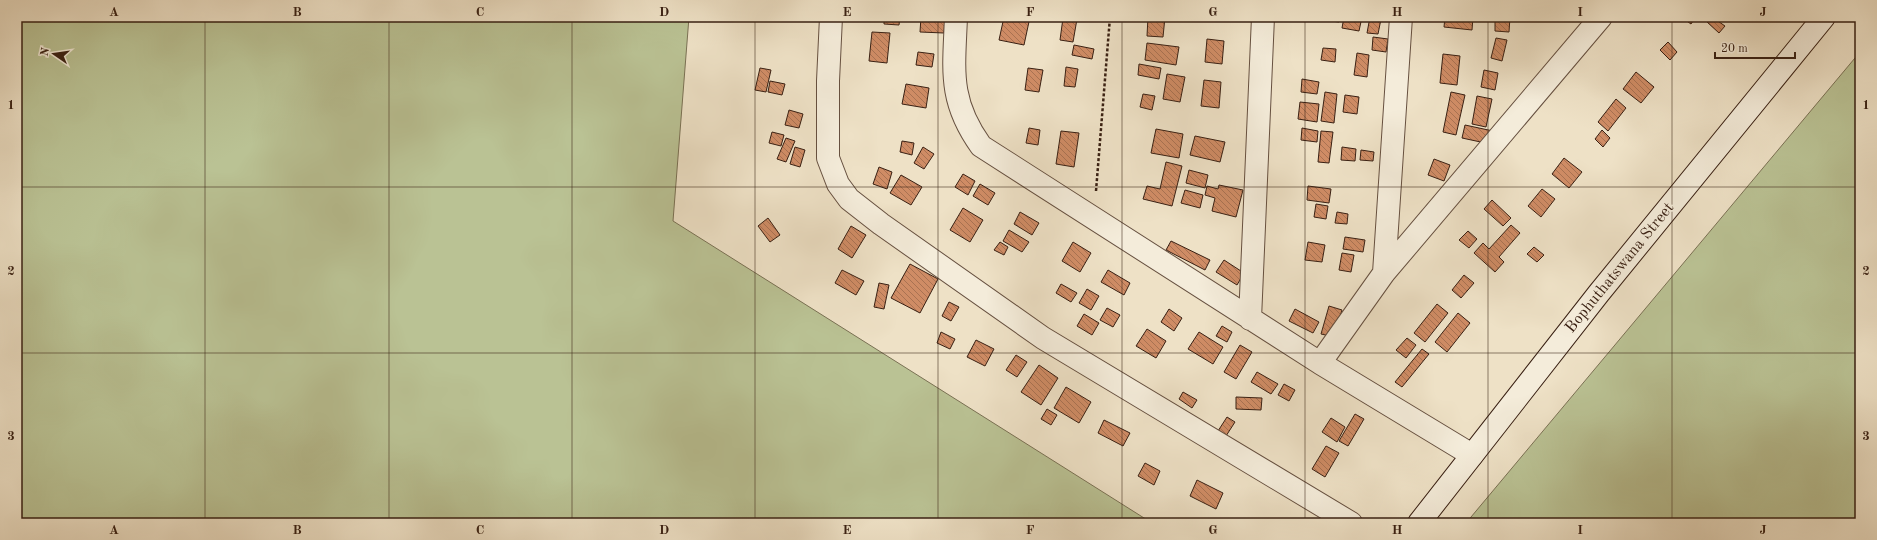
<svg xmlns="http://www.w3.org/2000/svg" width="1877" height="540" font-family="'Old Standard TT',serif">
	<defs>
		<pattern id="building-back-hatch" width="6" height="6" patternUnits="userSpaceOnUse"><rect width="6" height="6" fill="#cf8c65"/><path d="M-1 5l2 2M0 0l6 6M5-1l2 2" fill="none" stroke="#a97252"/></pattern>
	</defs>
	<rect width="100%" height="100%" fill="#eee1c6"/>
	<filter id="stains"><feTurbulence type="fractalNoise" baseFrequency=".005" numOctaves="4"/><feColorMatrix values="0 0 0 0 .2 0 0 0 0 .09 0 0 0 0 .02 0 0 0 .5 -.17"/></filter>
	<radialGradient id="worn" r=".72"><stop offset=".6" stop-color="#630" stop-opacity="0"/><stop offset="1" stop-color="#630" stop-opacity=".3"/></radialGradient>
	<!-- grass -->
	<path fill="#bac294" stroke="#7a7154" d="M17,17H689L673,221L1152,523H17Z
		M1860,52V523H1466Z"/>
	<!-- building -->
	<path fill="url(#building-back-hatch)" stroke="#392013" d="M788,17H807V20Z
		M884,17H900L899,25L884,24Z
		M921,17H945L944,33L920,32Z
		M1004,17H1030L1024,45L999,40Z
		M1148,17H1165L1163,37L1147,36Z
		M1323,17H1340L1339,22L1323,20Z
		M1344,17H1362L1359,31L1342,28Z
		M1370,17L1381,19L1378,34L1367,33Z
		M1445,17H1473L1472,30L1444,27Z
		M1495,17H1510L1509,32L1495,31Z
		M1578,17H1589L1588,22L1577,19Z
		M1681,17H1693L1695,18L1691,24Z
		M1712,17L1725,26L1719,33L1707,22Z
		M1063,18L1077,19L1073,42L1060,40Z
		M872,32L890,33L887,63L869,61Z
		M1373,37L1388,39L1386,52L1372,50Z
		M1496,38L1507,40L1502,61L1491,58Z
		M1207,39L1224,41L1222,64L1205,62Z
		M1668,42L1677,52L1670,60L1660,50Z
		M1147,43L1179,47L1176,65L1145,60Z
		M1074,45L1094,49L1092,59L1072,55Z
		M1323,48L1336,49L1335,62L1321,60Z
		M918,52L934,54L932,67L916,65Z
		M1357,53L1369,55L1367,77L1354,75Z
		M1443,54L1460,56L1457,85L1440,83Z
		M1139,64L1161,68L1159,79L1138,75Z
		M1066,67L1078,69L1075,87L1064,86Z
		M760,68L771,70L766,92L755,90Z
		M1028,68L1043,70L1039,92L1025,90Z
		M1484,70L1498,73L1495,90L1481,87Z
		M1636,72L1654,87L1641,103L1623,89Z
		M1167,74L1185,77L1180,102L1163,99Z
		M1302,79L1319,82L1317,94L1301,92Z
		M1204,80L1221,82L1219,108L1201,106Z
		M770,81L785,84L782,95L768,92Z
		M906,84L929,88L926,108L902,104Z
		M1325,92L1337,94L1334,123L1321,121Z
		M1451,92L1465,95L1456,135L1443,132Z
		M1143,94L1155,96L1152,110L1140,107Z
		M1345,95L1359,97L1357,114L1343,112Z
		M1477,96L1492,99L1486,127L1472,124Z
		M1616,99L1626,108L1608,131L1598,122Z
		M1300,102L1319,104L1317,122L1298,119Z
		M789,110L803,114L799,128L785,125Z
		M1465,125L1493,131L1490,144L1462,138Z
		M1029,128L1040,130L1038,145L1026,143Z
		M1302,128L1318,131L1317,142L1301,140Z
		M1156,129L1183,134L1179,158L1151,153Z
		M1602,130L1610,138L1603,147L1595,139Z
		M1061,131L1079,133L1074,167L1056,164Z
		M1321,131L1333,132L1329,163L1318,162Z
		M772,132L784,135L781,146L769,143Z
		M1195,136L1225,142L1220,162L1190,155Z
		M786,138L795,141L786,162L777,159Z
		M902,141L914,143L912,155L900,152Z
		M795,147L805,150L800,167L790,164Z
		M923,147L934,154L924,169L914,163Z
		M1342,147L1356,149L1355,161L1341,160Z
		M1361,150L1374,152L1373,161L1360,160Z
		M1564,158L1582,172L1569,188L1552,174Z
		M1434,159L1450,165L1444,181L1428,175Z
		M1166,162L1182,166L1172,206L1143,199L1147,186L1160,189Z
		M879,167L892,172L887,189L873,184Z
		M1189,170L1208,175L1205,188L1186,183Z
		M963,174L975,181L968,195L955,187Z
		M901,175L922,187L911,205L890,193Z
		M980,184L995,193L988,205L973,196Z
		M1219,185L1243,190L1236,217L1212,211L1215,198L1205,195L1207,186L1218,189Z
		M1308,186L1331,189L1329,203L1307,200Z
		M1542,189L1555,199L1541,217L1528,206Z
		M1185,190L1203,195L1200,208L1181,203Z
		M1492,200L1511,218L1503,226L1484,209Z
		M1316,204L1328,206L1326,219L1314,217Z
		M963,208L983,220L970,242L950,230Z
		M1020,212L1039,223L1032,235L1014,224Z
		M1337,212L1348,214L1347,224L1335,223Z
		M768,218L780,235L770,242L758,226Z
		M1511,225L1520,233L1499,257L1504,262L1495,272L1474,253L1483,243L1489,249Z
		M851,226L866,235L852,258L838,249Z
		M1009,230L1029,242L1022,252L1003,241Z
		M1468,231L1477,239L1469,248L1459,240Z
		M1345,237L1365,240L1363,252L1343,249Z
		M1171,241L1210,260L1205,270L1166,250Z
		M1000,242L1008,247L1004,255L994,250Z
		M1073,242L1091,253L1080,272L1062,261Z
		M1308,242L1325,245L1322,262L1305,260Z
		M1534,247L1544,255L1537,262L1527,254Z
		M1342,253L1354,255L1351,272L1339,270Z
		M1224,260L1244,273L1237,285L1216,272Z
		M910,264L938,279L920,313L891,298Z
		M842,270L864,281L856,295L835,283Z
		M1108,270L1130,283L1124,295L1101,282Z
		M1464,275L1474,283L1461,298L1452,290Z
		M879,283L889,285L884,309L874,307Z
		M1061,284L1077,293L1071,302L1056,293Z
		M1087,289L1099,296L1091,310L1079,303Z
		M949,302L959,307L951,321L942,316Z
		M1437,304L1448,313L1425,342L1414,333Z
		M1329,306L1342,310L1334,337L1321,334Z
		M1107,308L1120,315L1113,327L1100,320Z
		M1169,309L1182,318L1174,331L1161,322Z
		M1295,309L1319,322L1313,333L1289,321Z
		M1458,313L1470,323L1447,352L1435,342Z
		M1084,314L1099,323L1092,335L1077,326Z
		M1222,326L1232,332L1227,342L1216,336Z
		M1147,329L1166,341L1156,358L1136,346Z
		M941,332L955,339L950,349L937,343Z
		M1199,332L1223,347L1213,364L1188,349Z
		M1407,338L1416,345L1406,358L1396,350Z
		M976,340L994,349L985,366L967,357Z
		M1240,345L1252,352L1236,379L1224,372Z
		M1422,349L1429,354L1402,387L1395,382Z
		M1016,355L1027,362L1017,377L1006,370Z
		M1039,365L1058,378L1041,405L1021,392Z
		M1257,372L1278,384L1271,394L1251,382Z
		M1284,384L1295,390L1289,401L1278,395Z
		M1066,387L1091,402L1079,423L1054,408Z
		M1183,392L1197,400L1192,408L1179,399Z
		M1236,397L1262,398L1261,410L1236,409Z
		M1047,409L1057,415L1051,425L1041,419Z
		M1355,414L1364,419L1348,446L1339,441Z
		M1227,417L1235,422L1226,436L1218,431Z
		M1331,418L1345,427L1337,442L1322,432Z
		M1104,420L1130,433L1123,446L1098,433Z
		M1326,446L1339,453L1325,477L1312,469Z
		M1145,463L1160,471L1154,485L1138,476Z
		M1197,480L1223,493L1216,509L1190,496Z"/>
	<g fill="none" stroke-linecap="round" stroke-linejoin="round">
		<!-- street casing -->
		<g stroke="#665040" stroke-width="24">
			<path id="street" d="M831,17L828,81V158L838,184L849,199L881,224L1043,338L1351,523
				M956,17C954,70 948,100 981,146L1320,363L1472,455
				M1384,273L1401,17
				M1250,319L1263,17
				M1320,363L1384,273L1601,17"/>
		</g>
		<!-- secondary casing -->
		<g stroke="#392013" stroke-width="24">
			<path id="secondary" d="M1419,523L1599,293L1824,17"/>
		</g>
		<!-- path -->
		<path stroke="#392013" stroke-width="2.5" stroke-dasharray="3 2" stroke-linecap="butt" d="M1096,191L1110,17"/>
		<!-- street -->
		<use href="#street" stroke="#f4ecda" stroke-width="22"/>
		<!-- secondary -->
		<use href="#secondary" stroke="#f4ecda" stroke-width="22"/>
	</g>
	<!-- grid -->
	<path fill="none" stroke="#392013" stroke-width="1" stroke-opacity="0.55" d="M205,17V523M389,17V523M572,17V523M755,17V523M938,17V523M1122,17V523M1305,17V523M1488,17V523M1672,17V523M17,187H1860M17,353H1860"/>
	<g text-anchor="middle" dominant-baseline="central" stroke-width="3.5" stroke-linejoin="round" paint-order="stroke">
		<!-- street labels -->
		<g font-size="16" fill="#392013" stroke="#f4ecda">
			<text transform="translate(1620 268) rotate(-51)">Bophuthatswana Street</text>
		</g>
	</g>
	<!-- margin -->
	<rect width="1877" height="540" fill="none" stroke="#eee1c6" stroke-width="44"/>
	<!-- north arrow -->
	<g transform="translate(54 54) rotate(283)" stroke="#f4ecda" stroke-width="3" paint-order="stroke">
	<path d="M0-3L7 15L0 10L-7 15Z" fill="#392013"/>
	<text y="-6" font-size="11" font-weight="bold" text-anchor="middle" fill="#392013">N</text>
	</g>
	<!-- scale -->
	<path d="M1715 52v6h80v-6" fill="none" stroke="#392013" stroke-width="2"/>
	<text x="1721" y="52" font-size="12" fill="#392013" stroke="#f4ecda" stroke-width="3" paint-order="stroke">20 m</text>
	<rect x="22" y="22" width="1833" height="496" fill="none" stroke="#392013" stroke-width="1.5"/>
	<g font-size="13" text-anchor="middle" font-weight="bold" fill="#392013">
		<text x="114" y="16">A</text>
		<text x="297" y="16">B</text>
		<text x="480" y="16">C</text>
		<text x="664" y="16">D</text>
		<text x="847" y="16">E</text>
		<text x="1030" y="16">F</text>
		<text x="1213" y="16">G</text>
		<text x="1397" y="16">H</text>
		<text x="1580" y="16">I</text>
		<text x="1763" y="16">J</text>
		<text x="11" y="109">1</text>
		<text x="1866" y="109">1</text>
		<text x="11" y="275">2</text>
		<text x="1866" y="275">2</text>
		<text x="11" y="440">3</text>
		<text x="1866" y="440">3</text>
		<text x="114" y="534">A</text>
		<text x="297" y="534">B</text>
		<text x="480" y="534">C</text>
		<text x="664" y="534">D</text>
		<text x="847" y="534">E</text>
		<text x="1030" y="534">F</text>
		<text x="1213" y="534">G</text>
		<text x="1397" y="534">H</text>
		<text x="1580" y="534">I</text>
		<text x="1763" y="534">J</text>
	</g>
	<rect width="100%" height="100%" filter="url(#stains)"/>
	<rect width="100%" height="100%" fill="url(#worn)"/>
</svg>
